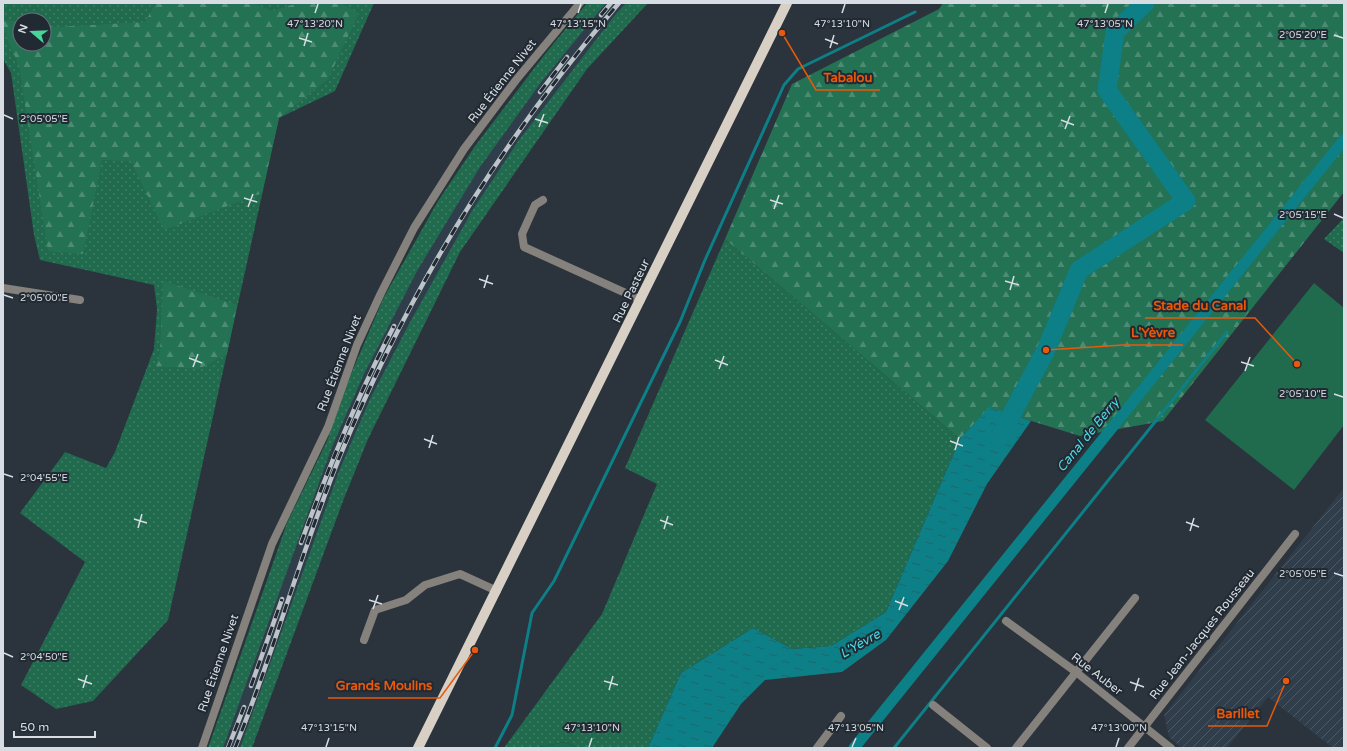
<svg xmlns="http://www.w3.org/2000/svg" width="1347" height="751" font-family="'Varela Round',sans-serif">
	<defs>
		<pattern id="industrial-furrows" width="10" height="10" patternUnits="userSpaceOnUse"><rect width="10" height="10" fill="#303e4c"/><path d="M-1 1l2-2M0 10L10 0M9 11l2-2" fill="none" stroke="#4d5966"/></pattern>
		<pattern id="grass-dots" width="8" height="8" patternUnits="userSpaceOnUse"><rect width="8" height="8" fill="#206a4e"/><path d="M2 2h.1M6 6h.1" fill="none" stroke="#407f67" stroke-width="1.8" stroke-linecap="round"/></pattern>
		<pattern id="forest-firs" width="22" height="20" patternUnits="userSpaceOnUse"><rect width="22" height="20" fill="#247254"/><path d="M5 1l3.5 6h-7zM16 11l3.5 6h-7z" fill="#4d8c74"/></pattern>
		<pattern id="water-ripples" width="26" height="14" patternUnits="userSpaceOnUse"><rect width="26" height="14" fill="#0d7f86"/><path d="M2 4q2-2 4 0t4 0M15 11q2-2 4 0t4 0" fill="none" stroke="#21676c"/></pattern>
	</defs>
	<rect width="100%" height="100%" fill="#2b333c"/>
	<!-- built -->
	<path fill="#303e4c" d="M599,3H636L568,86L455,249L359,443L249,748H219L349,394L460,184Z"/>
	<!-- industrial -->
	<path fill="url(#industrial-furrows)" d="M1344,488V748H1333L1268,697L1227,748H1182L1169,737L1164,715Z"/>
	<!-- grass -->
	<path fill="url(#grass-dots)" fill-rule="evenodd" d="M3,3H374L335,91L279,118L168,620L93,701L56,709L21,685L85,562L20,513L65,452L106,468L115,452L154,349L157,309L154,285L40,260L34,235L11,73L3,59ZM20,20H44V44H20Z
		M587,3H606L542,81L480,167L417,271L364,374L332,447L223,748H208L287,523L327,441L348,381L384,297L438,201L475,146L545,54Z
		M626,3H648L587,69L460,252L368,439L343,501L252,748H240L339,471L370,399L409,324L472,211L519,140L615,15Z
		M1344,218V253L1324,239Z
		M725,239L960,439L886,612L831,646L792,649L753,628L681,673L648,748H578L565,742L534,748H504L602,614L657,484L625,468Z"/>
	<!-- forest -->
	<path fill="url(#forest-firs)" d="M156,3H254L272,11L298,3H340L359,13L328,79L279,118L262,193L164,230L131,161L102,160L83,254L48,251L19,66L3,29V20L20,22V44H44V25L57,27L145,22Z
		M943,3H1344V192L1163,421L1080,436L989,408L960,439L725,239L792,84L939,9Z
		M163,281L237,305L227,354L199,369L155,366L160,354Z"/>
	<!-- park -->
	<path fill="#206a4e" d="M1314,283L1344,308V425L1294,490L1205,420Z
		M565,742L578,748H534Z"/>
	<!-- water -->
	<path fill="url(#water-ripples)" d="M989,407L1031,421L987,484L948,561L886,640L842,672L765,680L741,704L712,748H648L681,673L753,628L792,649L831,646L886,612L960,439Z"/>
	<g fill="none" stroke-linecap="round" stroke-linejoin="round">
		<!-- stream -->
		<path stroke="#0d7f86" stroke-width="3" d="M495,748L512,715L532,613L554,581L680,322L705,260L784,85L798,69L915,12
			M894,748L1227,332"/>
		<!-- canal -->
		<path stroke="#0d7f86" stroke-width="11" d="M854,748L1344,140"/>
		<!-- river -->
		<path stroke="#0d7f86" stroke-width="19" d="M999,438L1046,350L1079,270L1186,201L1107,90L1115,32L1145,3"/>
		<!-- street -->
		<path stroke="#85817c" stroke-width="8" d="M543,200L535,205L522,234L524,247L641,300
			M3,288L80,300
			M1006,621L1076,672L1171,748
			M364,640L375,610L406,600L425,585L460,574L497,591
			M933,705L987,748
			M202,748L272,544L328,427L357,345L381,293L414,228L464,149L516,80L580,3
			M817,748L841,716
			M1016,748L1135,598
			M1128,748L1295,534"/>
		<!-- primary -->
		<path stroke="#d8d0c5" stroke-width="10" d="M418,748L787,3"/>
		<!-- rail casing -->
		<g stroke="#bdc4c9" stroke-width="4.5">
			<path id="rail" d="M601,15L611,3
				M540,92L567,57
				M301,543C328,469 357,396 394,326
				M251,686L282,599
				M228,748L244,707
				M235,748C274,652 301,552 340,456C408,291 503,138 619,3"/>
		</g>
		<!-- rail -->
		<use href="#rail" stroke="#212932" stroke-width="3" stroke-dasharray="9" stroke-linecap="butt"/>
	</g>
	<!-- ticks -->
	<path fill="none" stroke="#d7dde2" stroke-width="1.5" d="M315,13L318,4M578,13L581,4M842,13L845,4M1105,13L1108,4M1334,35L1343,38M299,38L312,42M825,39L838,44M304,46L308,33M830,48L834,35M4,115L13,119M535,119L548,123M1061,120L1074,125M539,127L544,114M1065,129L1070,116M244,198L257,202M770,200L783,204M248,207L253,194M774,209L779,195M1334,214L1343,218M479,279L493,284M1005,281L1019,285M484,288L488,275M1010,290L1014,276M4,295L13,298M189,358L202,363M715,360L728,365M1241,362L1254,366M193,367L198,354M719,369L724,356M1245,371L1250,357M1334,394L1343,397M424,439L437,444M950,441L963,446M429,448L433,435M955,450L959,437M4,474L13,477M134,519L147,523M660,520L673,525M1186,522L1199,527M138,528L142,514M664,529L668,516M1190,531L1194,518M1334,573L1343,576M369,600L382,604M895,601L908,606M373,609L378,595M899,610L904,597M4,653L13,657M78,679L92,684M604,681L618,685M1130,682L1144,687M83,688L87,675M609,690L613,676M1135,691L1139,678M326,747L329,738M589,747L592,738M852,747L856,738M1116,747L1119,738"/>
	<g text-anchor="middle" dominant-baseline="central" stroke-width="4" stroke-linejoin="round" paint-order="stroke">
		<!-- street labels -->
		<g font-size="12" fill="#d7dde2" stroke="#212932">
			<text transform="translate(502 81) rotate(-52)">Rue Étienne Nivet</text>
			<text transform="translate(631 291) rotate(-64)">Rue Pasteur</text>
			<text transform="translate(339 363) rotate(-69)">Rue Étienne Nivet</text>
			<text transform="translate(1202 634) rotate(-52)">Rue Jean-Jacques Rousseau</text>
			<text transform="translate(218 663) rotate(-71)">Rue Étienne Nivet</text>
			<text transform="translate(1097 674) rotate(38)">Rue Auber</text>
		</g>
		<!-- water labels -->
		<g font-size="13" font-style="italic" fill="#4adae4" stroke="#212932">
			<text transform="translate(1088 435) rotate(-51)">Canal de Berry</text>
			<text transform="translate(860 644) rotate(-30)">L'Yèvre</text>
		</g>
	</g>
	<g font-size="10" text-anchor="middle" fill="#d7dde2" stroke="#212932" stroke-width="4" stroke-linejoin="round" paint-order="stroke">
		<text x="315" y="27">47°13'20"N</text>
		<text x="578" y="27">47°13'15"N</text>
		<text x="842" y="27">47°13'10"N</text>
		<text x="1105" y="27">47°13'05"N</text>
		<text x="1303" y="38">2°05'20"E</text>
		<text x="44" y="122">2°05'05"E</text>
		<text x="1303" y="218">2°05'15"E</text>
		<text x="44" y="301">2°05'00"E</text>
		<text x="1303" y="397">2°05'10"E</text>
		<text x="44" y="481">2°04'55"E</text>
		<text x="1303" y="577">2°05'05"E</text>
		<text x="44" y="660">2°04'50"E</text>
		<text x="329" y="731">47°13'15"N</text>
		<text x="592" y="731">47°13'10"N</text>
		<text x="856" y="731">47°13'05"N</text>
		<text x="1119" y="731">47°13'00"N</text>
	</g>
	<!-- callouts -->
	<path fill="none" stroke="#e8590c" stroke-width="1.5" d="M782 33L816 90H880M1297 364L1255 318H1145M1046 350L1123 345H1183M475 650L440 698H328M1286 681L1267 726H1208"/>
	<g fill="#e8590c" stroke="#212932" stroke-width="1.5">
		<circle cx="782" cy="33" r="4"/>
		<circle cx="1297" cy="364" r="4"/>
		<circle cx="1046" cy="350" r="4"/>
		<circle cx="475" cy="650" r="4"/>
		<circle cx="1286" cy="681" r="4"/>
	</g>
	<g font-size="13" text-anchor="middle" font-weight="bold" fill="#e8590c" stroke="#212932" stroke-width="4" stroke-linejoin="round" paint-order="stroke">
		<text x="848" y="82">Tabalou</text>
		<text x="1200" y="310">Stade du Canal</text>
		<text x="1153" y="337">L'Yèvre</text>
		<text x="384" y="690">Grands Moulins</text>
		<text x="1238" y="718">Barillet</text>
	</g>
	<!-- border -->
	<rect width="1347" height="751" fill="none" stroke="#d7dde2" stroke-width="8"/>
	<!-- north arrow -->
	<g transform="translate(32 32) rotate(289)"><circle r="19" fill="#212932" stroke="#6a7178"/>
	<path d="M0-3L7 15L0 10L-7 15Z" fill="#49d49c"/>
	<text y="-6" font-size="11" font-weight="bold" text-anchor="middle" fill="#d7dde2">N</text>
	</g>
	<!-- scale -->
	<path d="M14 731v6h81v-6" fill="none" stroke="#d7dde2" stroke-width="2"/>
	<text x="20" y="731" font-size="12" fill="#d7dde2" stroke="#212932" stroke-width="3" paint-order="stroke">50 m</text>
</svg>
